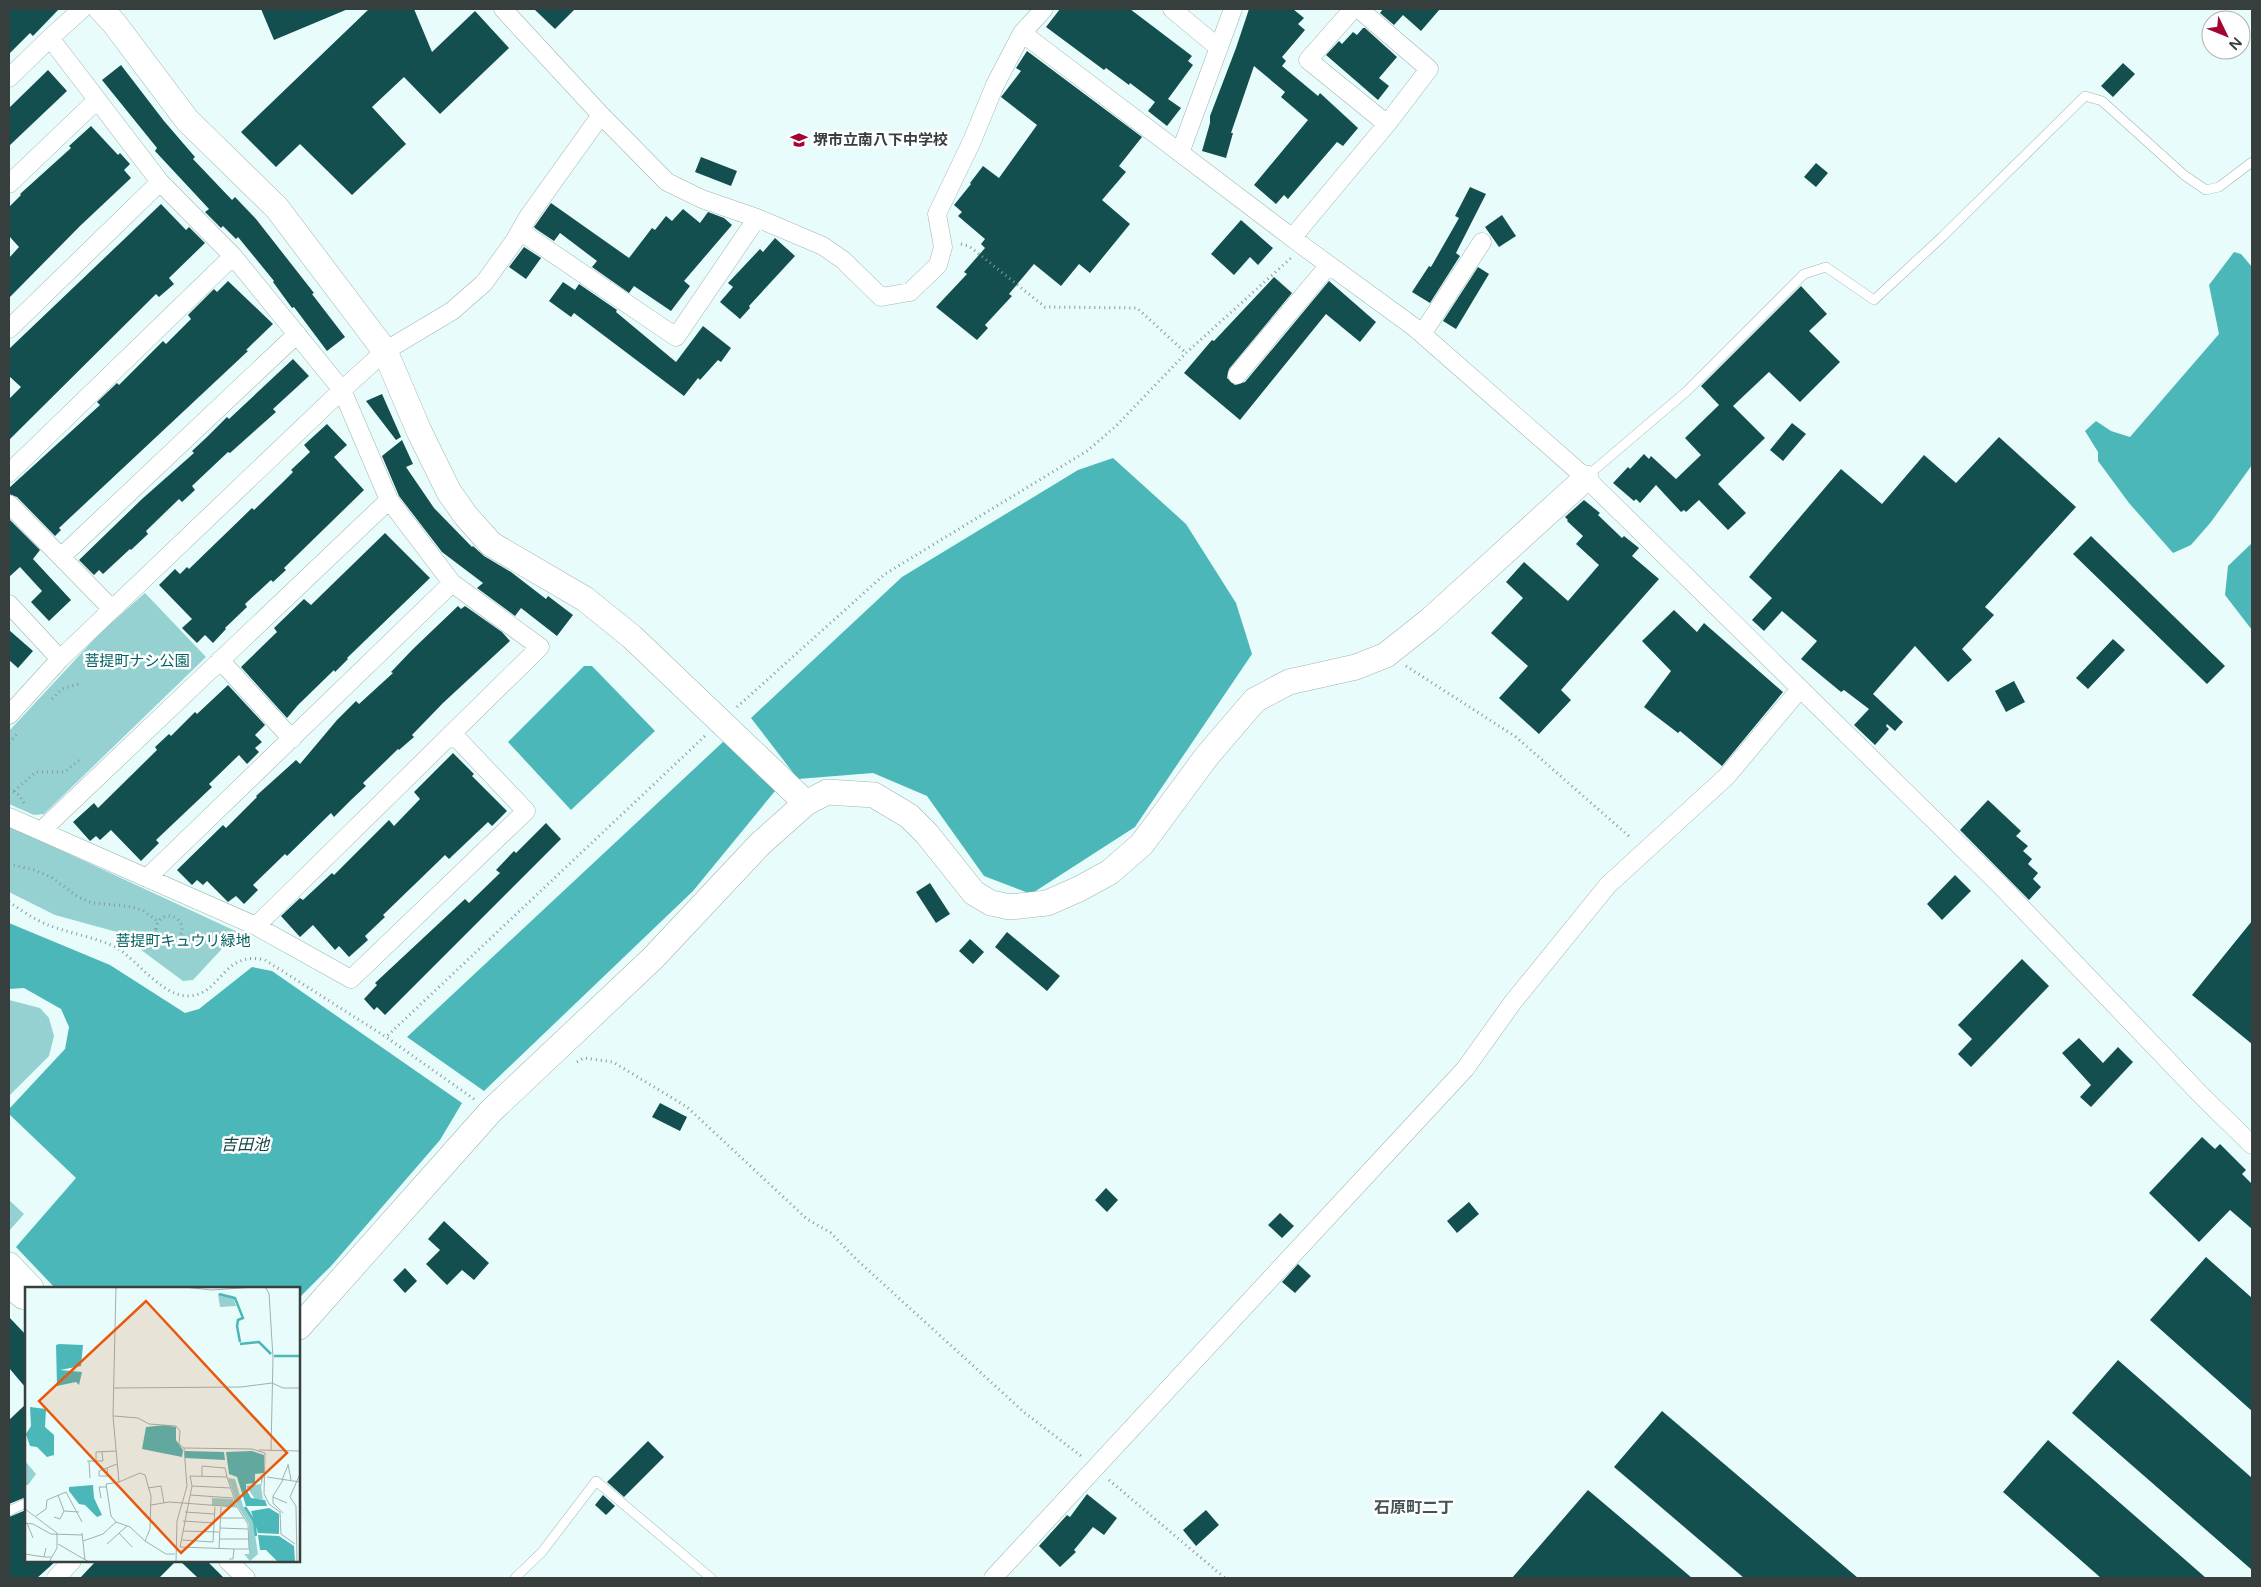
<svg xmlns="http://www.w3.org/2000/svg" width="2261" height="1587" font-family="'Varela Round','Noto Sans JP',sans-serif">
	<rect width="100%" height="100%" fill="#e8fcfb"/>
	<!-- green -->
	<path fill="#95d1d1" d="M145,593L206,657L44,814L34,815L9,804V731L101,632Z
		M9,826L26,834L242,934L233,937L193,980L183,981L117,932L55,915L9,892Z
		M9,1000L40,1008L49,1018L54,1036L49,1056L9,1096Z
		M9,1200L24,1214L9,1231Z"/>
	<!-- water -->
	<path fill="#4cb7b8" d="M2234,252L2241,254L2252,267V465L2211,522L2191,545L2173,553L2129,503L2098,461V452L2085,431L2096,421L2111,431L2130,437L2219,334L2209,285Z
		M1113,458L1186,524L1236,603L1252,654L1135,827L1031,894L984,876L927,796L873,773L798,779L751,718L902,577L1078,470Z
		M2252,543V630L2225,595L2228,566Z
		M584,666H592L655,731L571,810L508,742Z
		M724,741L775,791L693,891L484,1091L407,1037Z
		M9,923L110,965L185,1013L199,1009L252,967L272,971L462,1103L440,1140L332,1265L299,1298V1288H55L16,1247L76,1178L9,1114V1109L65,1049L69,1027L61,1009L24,988L9,989Z"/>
	<!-- building -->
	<path fill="#144f4f" d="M9,9H59L33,36L30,33L9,54Z
		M261,9H348L274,40Z
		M369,9H414L432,52L475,11L509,48L440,114L404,77L372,107L406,144L352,195L300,144L276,167L241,132Z
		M534,9H575L555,29Z
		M1060,9H1130L1192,56L1188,61L1193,65L1168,99L1181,108L1167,126L1148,111L1155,102L1130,83L1129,85L1106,68L1104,70L1046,27Z
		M1249,9H1293L1304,18L1298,24L1305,30L1282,57L1286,61L1282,66L1318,96L1320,93L1358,128L1343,146L1337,142L1288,199L1284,195L1276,204L1254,185L1308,120L1281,97L1285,92L1254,66L1231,133H1233L1226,158L1202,151L1210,123V116L1236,48Z
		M1383,9H1440L1421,31L1403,15L1394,25L1380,13Z
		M1363,28H1365L1397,57L1379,78L1389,86L1378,100L1326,55L1339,41L1342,44L1353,32L1357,35Z
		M1027,51L1142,137L1119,166L1126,172L1102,200L1130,224L1090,273L1079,264L1061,286L1034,264L1009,294L1012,296L985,325L988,328L977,340L936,307L967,274L964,272L985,248L981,244L985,239L958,216L962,212L954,205L971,184L970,183L983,166L999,178L1037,125L1001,97L1021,71L1016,68Z
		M2123,63L2135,74L2113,97L2101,86Z
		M121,65L164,121L195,157L193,159L232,200L235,197L256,219L314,293L312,294L345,337L327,351L294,307L292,308L273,282L274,281L238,237L236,239L223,226L221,228L205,212L209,209L155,151L157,148L102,80Z
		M48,70L67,91L9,146V108Z
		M91,126L118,155L120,153L130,164L124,170L131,178L80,226L9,298V258L19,247L9,236V207L21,195L20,194L71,148L69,146Z
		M701,157L737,171L731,186L695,172Z
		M1816,163L1828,173L1816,187L1804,177Z
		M1470,187L1486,194L1456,253L1460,256L1430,303L1412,292L1429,266L1431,267L1459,218L1455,216Z
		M551,203L629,258L652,228L655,230L666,216L672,221L683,209L700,223L708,212L724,218L732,225L684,281L690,286L671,311L634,286L629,293L592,267L597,261L560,233L554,241L536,229L534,227Z
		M161,204L186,230L189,227L205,243L169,278L174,284L159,297L156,294L9,440V399L21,387L9,376V349Z
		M1502,215L1516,236L1499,247L1485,227Z
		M1241,220L1273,248L1258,265L1250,257L1234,275L1211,254Z
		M775,238L795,256L749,306L750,308L740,319L720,302L733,287L728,283L760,249L763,252Z
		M524,247L541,258L526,279L509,267Z
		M1478,267L1489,274L1456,329L1443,321Z
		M1274,277L1292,293L1229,369L1227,378L1235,385L1245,382L1329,281L1376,322L1360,342L1326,314L1240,420L1184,373L1212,340L1214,341Z
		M228,281L273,324L246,350L248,351L59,528L61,530L55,536L17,497L9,494V488L100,405L97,402L117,383L119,385L163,341L166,344L191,319L188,315L214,289L217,292Z
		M563,282L575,290L579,284L617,310L616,312L676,362L703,326L731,348L721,362L718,360L700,380L698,378L684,396L574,313L571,317L549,301Z
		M1801,286L1827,314L1809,331L1840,362L1800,402L1769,372L1733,406L1765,438L1718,484L1746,513L1728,530L1699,500L1686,512L1684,510L1681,512L1656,485L1640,503L1636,499L1634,501L1613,483L1628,467L1630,469L1644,454L1649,459L1651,456L1676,479L1701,455L1685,438L1719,405L1701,386Z
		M293,359L309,376L273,409L276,412L230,453L228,452L192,486L195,490L182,502L179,499L146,531L148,534L131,550L130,549L103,574L99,570L94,575L79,560L142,499L194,453L192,451L207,437L227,417L229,419Z
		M382,394L401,437L396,440L366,401Z
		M1792,423L1806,434L1783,461L1770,450Z
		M327,424L347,445L334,457L364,490L284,568L286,570L273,582L271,580L245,604L247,607L225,628L226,629L213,643L205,635L197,643L182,628L192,619L159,585L175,569L180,574L187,567L189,569L252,508L254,510L281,484L293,472L291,470L310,452L304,445Z
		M1999,437L2076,507L1985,607L1994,615L1962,649L1972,660L1948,682L1915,646L1873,694L1903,722L1895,731L1887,724L1886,726L1889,729L1875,745L1854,725L1869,709L1844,690L1841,692L1801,659L1817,641L1782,611L1764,631L1752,620L1772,598L1749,577L1841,469L1882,504L1924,455L1956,483Z
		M402,440L413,464L406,467L434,508L472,547L473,546L484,556L511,572L546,599L548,596L573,615L557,636L521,608L515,616L477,588L483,583L442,552L399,496L382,456Z
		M1584,500L1600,513L1598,515L1622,538L1624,536L1639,548L1632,556L1659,579L1561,690L1571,700L1539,734L1499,698L1528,666L1491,633L1523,598L1506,582L1524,562L1568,601L1599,565L1576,544L1583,536L1567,521L1568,520L1565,517Z
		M9,519L40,550L33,559L71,600L49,621L31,602L42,591L20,567L9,577Z
		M385,533L430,578L347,658L348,659L335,672L334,670L298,705L287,718L241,667L277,632L274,628L304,599L311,605Z
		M2091,536L2225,666L2207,684L2073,554Z
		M458,606L461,609L465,606L502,632L510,641L443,703L412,735L414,737L399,750L398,749L363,783L366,786L352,799L334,817L331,813L287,856L285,854L253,885L258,890L244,904L236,896L228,902L207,881L203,885L197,880L192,885L177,870L223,825L226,828L257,797L256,796L296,760L300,764L337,720L356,701L359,704L393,673L391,672L413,649Z
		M1674,610L1697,632L1704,623L1783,692L1722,766L1680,731L1678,733L1644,707L1671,671L1642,641Z
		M9,630L33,651L18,668L9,660Z
		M2113,639L2125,650L2088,689L2076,678Z
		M2014,681L2025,702L2006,712L1995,691Z
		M228,685L265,725L255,735L262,742L255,748L259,752L247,764L239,755L209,784L212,787L156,840L159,843L141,861L111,830L100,840L96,836L90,841L73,822L94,803L98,808L157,750L155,747L169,734L171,736L195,712L197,714Z
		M453,753L474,774L472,776L507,811L492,826L488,822L449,859L445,855L383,915L385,917L365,936L368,940L349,957L339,946L335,950L313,925L300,937L281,916L300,898L303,900L332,873L334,875L389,820L394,826L420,799L414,792Z
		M1988,800L2021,831L2016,836L2028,846L2023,851L2032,859L2028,864L2038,873L2033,879L2041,887L2029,900L1960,830Z
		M546,823L561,839L385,1015L377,1007L374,1010L364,999L377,985L375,983L465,899L469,903L500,873L496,870L514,851L516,853Z
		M1955,875L1971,891L1942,920L1927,904Z
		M930,883L950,914L936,923L916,892Z
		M2252,921V1044L2192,995Z
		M1007,932L1060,976L1047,991L995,947Z
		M970,939L984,952L973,964L959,951Z
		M2022,959L2049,986L1971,1067L1958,1054L1972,1039L1958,1025Z
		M2079,1038L2103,1063L2118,1047L2133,1062L2091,1107L2080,1097L2091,1085L2062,1053Z
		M660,1103L687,1117L680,1131L652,1117Z
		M2202,1137L2215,1149L2220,1144L2246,1170L2242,1174L2252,1184V1229L2230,1210L2199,1242L2149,1193Z
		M1106,1188L1118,1200L1107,1212L1095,1200Z
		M1469,1202L1479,1214L1457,1233L1447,1221Z
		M1280,1213L1294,1226L1282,1238L1268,1225Z
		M444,1221L489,1263L474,1280L462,1270L447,1285L426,1264L440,1250L428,1239Z
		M2206,1257L2252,1298V1411L2150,1320Z
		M1298,1264L1311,1276L1295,1293L1282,1282Z
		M405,1268L417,1281L405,1293L393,1280Z
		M9,1317L26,1335V1388L9,1368Z
		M2118,1360L2252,1478V1570L2072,1413Z
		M26,1404V1497L9,1504V1420Z
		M1662,1411L1858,1578H1744L1614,1467Z
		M2048,1440L2206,1578H2101L2003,1492Z
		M648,1441L664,1457L624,1497L607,1482Z
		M1588,1490L1692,1578H1512Z
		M1087,1494L1117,1518L1104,1535L1093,1527L1074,1550L1076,1552L1060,1567L1039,1546L1067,1515L1070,1517Z
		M603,1495L615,1506L606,1515L595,1505Z
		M26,1510V1561H56L37,1578H9V1517Z
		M1206,1510L1219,1525L1196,1546L1183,1530Z
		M96,1561H176L159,1578H80Z
		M180,1561H207L224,1578H198Z"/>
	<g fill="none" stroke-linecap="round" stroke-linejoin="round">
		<!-- lane casing -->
		<g stroke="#a0b3b3" stroke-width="10">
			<path id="lane" d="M1586,477L1687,391L1804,274L1826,267L1874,300L1942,237L2085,96L2102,101L2184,175L2206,190L2219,187L2252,162
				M9,1511L26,1503
				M515,1578L542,1552L596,1481L711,1578"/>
		</g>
		<!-- street casing -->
		<g stroke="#a0b3b3" stroke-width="19">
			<path id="street" d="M503,9L601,115L667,182L702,199L757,218L823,246L843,260L881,297L910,292L938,265L943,247L937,214L972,141L995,85L1022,33
				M1044,9L1022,33L1303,246L1414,327L1586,478L1999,884L2201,1095L2252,1145
				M1172,9L1219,48
				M1353,9L1308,60L1387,124
				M50,38L82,9
				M9,78L50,38L160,182L233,256L342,390L389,500L452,583L540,647L256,926L9,817
				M1180,153L1233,9
				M9,184L97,100
				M520,231L676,337L757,218
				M1292,238L1387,124L1429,69L1359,9
				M9,329L160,182
				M1422,334L1482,242
				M1237,375L1329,265
				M9,473L233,256
				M9,504L112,609
				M61,557L297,334
				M9,604L60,659
				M220,660L292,739
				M9,715L60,659L342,390L385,351L452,311L484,283L515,240L528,217L601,115
				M41,831L389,500
				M147,878L452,583
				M256,926L351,979L526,811L452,733
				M9,1289L22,1300H26
				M228,1561L246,1578
				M56,1578L72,1561
				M993,1578L1465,1069L1513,1002L1608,885L1727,776L1800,689"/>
		</g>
		<!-- secondary casing -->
		<g stroke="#a0b3b3" stroke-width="26">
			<path id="secondary" d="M101,9L114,23L187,120L277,208L385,351L419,431L449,492L466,516L491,544L585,599L632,637L806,803
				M9,1265L31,1288
				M299,1327L491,1111L653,958L760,844L806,803L827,792L874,795L909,816L927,834L974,893L991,903L1010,907L1047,903L1079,889L1110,872L1142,844L1207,756L1255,700L1289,682L1356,667L1386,655L1430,620L1586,478"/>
		</g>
		<!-- path -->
		<path stroke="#8a9897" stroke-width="3" stroke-dasharray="1 4" stroke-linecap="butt" d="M961,244L969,246L1045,307L1137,308L1186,353
			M1406,666L1516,737L1631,838
			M52,699L62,689L81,683
			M737,707L885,574L1087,451L1116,426L1186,353L1291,258
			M9,743L19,732
			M9,789L19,795L24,803
			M14,791L36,772H64L82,758
			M9,864L34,870L51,877L78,897L92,903L127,906L142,910L159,922
			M9,902C21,910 35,920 48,925C68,933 99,938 117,948C138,961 162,996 188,996C222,995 222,950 265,960L386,1037
			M156 929a13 13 0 1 1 26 0a13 13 0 1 1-26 0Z
			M577,1062L584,1058L613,1062L687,1107L807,1219L831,1233L857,1260L1025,1413L1081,1456
			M474,1099L386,1037L705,736
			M1109,1480L1225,1578"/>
		<!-- lane -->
		<use href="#lane" stroke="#fff" stroke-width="9"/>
		<!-- street -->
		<use href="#street" stroke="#fff" stroke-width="18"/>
		<!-- secondary -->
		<use href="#secondary" stroke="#fff" stroke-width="25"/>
	</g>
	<!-- icons -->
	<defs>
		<g id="school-bare" transform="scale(1.35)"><path d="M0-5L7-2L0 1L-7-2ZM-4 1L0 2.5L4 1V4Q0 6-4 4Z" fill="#a30432" stroke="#fff" stroke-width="2.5" paint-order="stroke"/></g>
	</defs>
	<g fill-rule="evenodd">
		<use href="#school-bare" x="799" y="140"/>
	</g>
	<g text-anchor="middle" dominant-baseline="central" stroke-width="5" stroke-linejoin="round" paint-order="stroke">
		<!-- poi labels -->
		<g font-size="15" font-weight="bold" fill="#363e3e" stroke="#fff" text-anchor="start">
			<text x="813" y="140">堺市立南八下中学校</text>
		</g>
		<!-- park labels -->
		<g font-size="15" fill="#006061" stroke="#fff">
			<text x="137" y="661">菩提町ナシ公園</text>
			<text x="183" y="941">菩提町キュウリ緑地</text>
		</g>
		<!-- water labels -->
		<g font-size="16" font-style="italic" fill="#124343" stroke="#fff">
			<text x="245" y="1145">吉田池</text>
		</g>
		<!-- neighbourhood labels -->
		<g font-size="16" font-weight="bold" fill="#445454" stroke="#fff">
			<text x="1414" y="1508">石原町二丁</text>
		</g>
	</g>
	<!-- overview -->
	<g transform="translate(25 1287)">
		<rect width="275" height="275" fill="#e8fcfb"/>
		<path d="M193,7L208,9L211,19L195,20ZM0,174L11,187L3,198H0ZM236,188H239L236,200L238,212H230L221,199L236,197ZM203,191L210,192L218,219L228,234L233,267L225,274L219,267H224V237L213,220ZM187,211L208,212L211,219H187Z" fill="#95d1d1"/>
		<path d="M34,57L58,58L56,79L35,83L57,85L54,98L51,95L32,99L31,58ZM5,120L21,122L20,140L29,148V168L22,170L12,160L5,159L1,147L6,139ZM140,138L151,140V153L158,163L157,170L117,162L121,140ZM160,164L199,165L200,173L160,171ZM227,164L239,168V186L230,187V196L221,197V202L226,211L240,213L242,219H221L212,190L204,187L201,165ZM68,198L69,211L77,228L72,230L60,218L54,217L44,204V200ZM244,221L254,227V247L233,246L226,224ZM233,248L254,249L269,259L270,275H253L241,263H235Z" fill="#4cb7b8"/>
		<path fill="none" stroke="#4cb7b8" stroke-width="2.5" d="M194,7L210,11L218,31L213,33L212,39L215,55M215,57L234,55L246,67M249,69H275M220,220L229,234L231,249"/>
		<path fill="none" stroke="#a1b0af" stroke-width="1" d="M91,0L88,129L94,195L81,197L86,229L91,235L105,240L120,254L125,242L126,209L120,188L115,186L94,195M159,0L187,3L230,0M240,0L244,6L248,71L246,163M89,101L216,100L247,96L258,101H275M89,129L113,131L124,137L151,139L155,144L154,157L159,161L227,162L240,166L239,207L244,217L255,225L256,247L270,257M234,163L275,164M62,174H78L77,165M64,174L65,191M71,174V165L91,164M263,177L266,193M82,181L83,189H74V184L82,181L92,177M177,189V179L200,181L202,190M242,190L275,195M257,193L263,178M167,199L205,201M123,201L136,199L139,216M33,208L39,224L54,225M165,208L208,211M248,210L262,216M76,211L74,200H82M126,218L144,215L212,220L223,237L224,262H209L208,272H204M0,222L32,246V261L24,275M160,225L189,227M258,226L248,216V209L258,193M11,229L21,222L22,213L41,205L57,235M29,230L35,232L39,224M196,231H219M158,234L189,236M0,236L8,237L26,247L57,248M2,236L8,251M195,241L223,242M158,244L194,245M57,246L60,273M94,246L107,260M194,252H224M157,253L188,255L190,220M58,254L78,247L91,235M120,254L141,267H150M33,257L64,275M82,257L102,239M21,261L19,270H26M194,262L196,220M209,262L155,260L167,199L165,189L202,190L212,220M0,267L19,270M151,275L152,234L162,199L159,161M272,275L271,219L265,210L275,187"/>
		<path fill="#e8590c" fill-opacity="0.15" stroke="#e8590c" stroke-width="2.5" d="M121,14L262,166L156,266L14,114Z"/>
		<rect width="275" height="275" fill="none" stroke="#363e3e" stroke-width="2.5"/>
	</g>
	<!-- border -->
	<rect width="2261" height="1587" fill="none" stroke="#363e3e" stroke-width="20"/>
	<!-- north arrow -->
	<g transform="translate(2226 35) rotate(133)"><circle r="24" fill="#ffffff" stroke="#afb2b2"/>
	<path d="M0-4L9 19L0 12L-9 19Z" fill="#a30432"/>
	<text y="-8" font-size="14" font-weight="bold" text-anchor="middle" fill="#363e3e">N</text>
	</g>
</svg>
